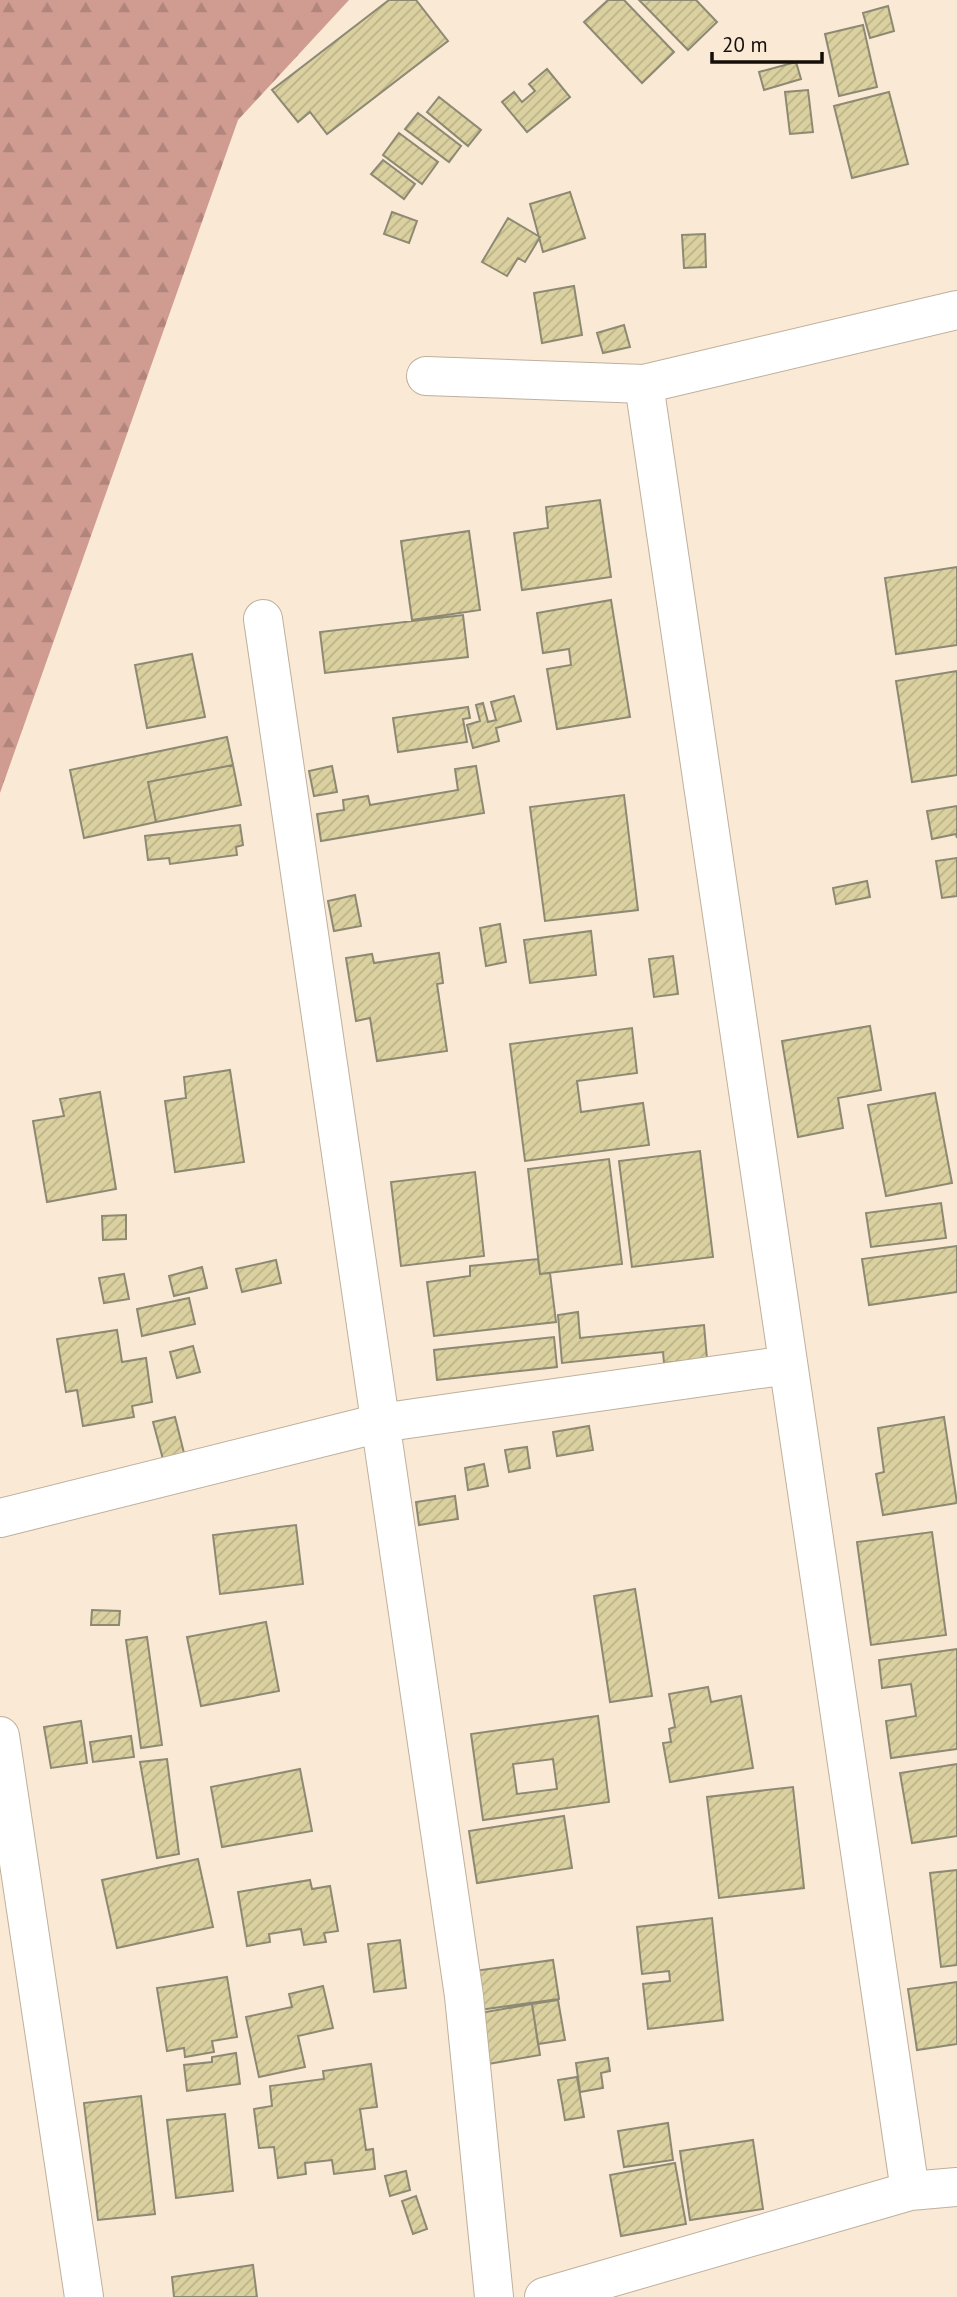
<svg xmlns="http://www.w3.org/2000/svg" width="957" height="2297" font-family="'PT Sans',sans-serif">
	<defs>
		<pattern id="forest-firs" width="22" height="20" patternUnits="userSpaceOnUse" patternTransform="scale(1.75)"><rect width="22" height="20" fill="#d09c92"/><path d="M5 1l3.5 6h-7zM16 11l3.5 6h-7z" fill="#b2857c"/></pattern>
		<pattern id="building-hatch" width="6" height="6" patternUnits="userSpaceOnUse" patternTransform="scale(1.75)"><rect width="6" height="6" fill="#dbd1a0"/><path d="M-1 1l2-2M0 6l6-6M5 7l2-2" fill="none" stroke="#bbb288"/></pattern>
	</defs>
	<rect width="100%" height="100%" fill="#f9e9d5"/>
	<!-- forest -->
	<path fill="url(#forest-firs)" d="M0,0H349L238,120L0,793Z"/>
	<!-- building -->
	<path fill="url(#building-hatch)" stroke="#8d8973" stroke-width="2" fill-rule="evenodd" d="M389,0H416L448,41L327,134L310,112L298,122L272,90Z
		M608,0H624L674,52L642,83L584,22Z
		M639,0H696L717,22L688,50Z
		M888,6L894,31L870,38L863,13Z
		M863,25L877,87L839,96L825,34Z
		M796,62L801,79L764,90L759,72Z
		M547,69L570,97L527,132L502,102L514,92L522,102L535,91L529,84Z
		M808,90L813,132L790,134L785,92Z
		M889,92L908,164L852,178L834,106Z
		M439,97L481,130L468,146L427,112Z
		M418,113L461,146L449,162L405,129Z
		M399,133L438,162L422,184L383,155Z
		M383,160L415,184L404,199L371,174Z
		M570,192L585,238L543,252L530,204Z
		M392,212L417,221L409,243L384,234Z
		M508,218L540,237L525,262L518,258L507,276L482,262Z
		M705,234L706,267L684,268L682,235Z
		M574,286L582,335L542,343L534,293Z
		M624,325L630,347L603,353L597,333Z
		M600,500L611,577L522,590L514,533L548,528L546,507Z
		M469,531L480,610L412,620L401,541Z
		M957,567V645L896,654L885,578Z
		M611,600L630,717L557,729L547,669L571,665L569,649L543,653L537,613Z
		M463,615L468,657L325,673L320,632Z
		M192,654L205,717L147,728L135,665Z
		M957,671V775L912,782L896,681Z
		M514,696L521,721L496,728L499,741L473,748L467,725L480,721L476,705L483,703L488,722L496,720L491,702Z
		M468,707L470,718L463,719L467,742L398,752L393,718Z
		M227,737L233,765L148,782L156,822L84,838L70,770Z
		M233,765L241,805L156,822L148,782Z
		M332,766L337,792L314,796L309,771Z
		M476,766L484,813L321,841L317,814L344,810L343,800L368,796L370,805L458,790L455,769Z
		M624,795L638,910L545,921L530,807Z
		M957,806V838L956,834L932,839L927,811Z
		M240,825L243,845L236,847L237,855L170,864L169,858L148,860L145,836Z
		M957,858V896L942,898L936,861Z
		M867,881L870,897L836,904L833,888Z
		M355,895L361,926L334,931L328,901Z
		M500,924L506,962L486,966L480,928Z
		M591,931L596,975L530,983L524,940Z
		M439,953L443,983L437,984L447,1051L377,1061L370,1018L356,1021L346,958L372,954L374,963Z
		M673,956L678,994L654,997L649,959Z
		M870,1026L881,1090L838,1098L843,1128L798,1137L782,1041Z
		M632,1028L637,1073L577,1081L581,1112L643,1103L649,1145L525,1161L510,1044Z
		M230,1070L244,1162L175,1172L165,1101L186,1098L184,1077Z
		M100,1092L116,1189L47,1202L33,1121L64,1116L60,1099Z
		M935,1093L952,1183L886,1196L868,1105Z
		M700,1151L713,1257L632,1267L619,1161Z
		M609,1159L622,1264L540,1274L528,1169Z
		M475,1172L484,1256L401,1266L391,1182Z
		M941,1203L946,1238L871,1247L866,1213Z
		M126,1215V1239L103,1240L102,1216Z
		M957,1246V1292L869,1305L862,1259Z
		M538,1259L540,1274L550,1273L556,1322L434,1336L427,1282L470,1276V1266Z
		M276,1260L281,1283L242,1292L236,1269Z
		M202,1267L207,1288L174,1296L169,1276Z
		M124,1274L129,1299L104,1303L99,1278Z
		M189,1298L195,1324L142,1336L137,1309Z
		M578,1312L580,1338L704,1325L707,1359L664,1363L663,1352L562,1363L558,1315Z
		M117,1330L122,1362L146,1358L152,1402L132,1406L134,1417L83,1426L77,1390L66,1392L57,1339Z
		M554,1337L557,1367L437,1380L434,1350Z
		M193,1346L200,1372L177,1378L170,1352Z
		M175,1417L185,1457L164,1463L153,1422Z
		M944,1417L957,1503L883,1515L876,1474L884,1472L878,1428Z
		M589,1426L593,1450L557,1456L553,1432Z
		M527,1447L530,1468L509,1472L505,1450Z
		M484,1464L488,1486L468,1490L465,1468Z
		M455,1496L458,1519L419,1525L416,1502Z
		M296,1525L303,1584L220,1594L213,1535Z
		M932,1532L946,1635L871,1645L857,1542Z
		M635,1589L652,1696L610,1702L594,1596Z
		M92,1610L120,1611L119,1625H91Z
		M266,1622L279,1691L201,1706L187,1637Z
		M147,1637L162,1745L141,1748L126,1640Z
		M957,1649V1749L891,1758L886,1721L916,1716L911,1684L882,1688L879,1660Z
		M708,1687L711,1702L741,1696L753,1768L670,1782L663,1743L671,1742L669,1729L675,1727L669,1694Z
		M598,1716L609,1802L483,1820L471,1734ZM553,1759L557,1789L517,1794L513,1764Z
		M81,1721L87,1763L51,1768L44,1727Z
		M131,1736L134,1757L93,1762L90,1742Z
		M167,1759L179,1854L157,1858L140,1762Z
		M957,1764V1836L912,1843L900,1773Z
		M300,1769L312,1831L222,1847L211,1787Z
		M793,1787L804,1888L719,1898L707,1797Z
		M564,1816L572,1868L477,1883L469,1831Z
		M198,1859L213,1927L117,1948L102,1880Z
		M957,1870V1965L941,1967L930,1873Z
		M310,1880L312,1889L330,1886L338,1931L324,1933L326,1942L304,1945L301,1929L269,1934L270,1942L247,1946L238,1892Z
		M712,1918L723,2020L648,2029L643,1984L670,1981L669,1971L642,1974L637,1927Z
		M400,1940L406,1988L374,1992L368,1944Z
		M553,1960L559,1999L479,2010L474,1971Z
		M227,1977L237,2037L212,2041L214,2052L185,2057L184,2048L167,2051L157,1988Z
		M957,1982V2044L917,2050L908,1989Z
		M323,1986L333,2028L298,2036L305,2067L259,2077L246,2017L292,2007L289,1994Z
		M558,2000L565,2040L538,2044L532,2004Z
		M532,2004L540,2055L488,2064L480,2013Z
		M236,2053L240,2084L187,2091L184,2065L212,2062V2057Z
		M608,2058L610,2071L601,2073L603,2088L580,2092L576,2063Z
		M371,2064L377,2107L360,2109L366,2150L373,2149L375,2169L334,2174L332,2160L305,2163L306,2174L278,2178L274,2147L259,2148L254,2109L272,2106L270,2086L324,2079L323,2071Z
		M577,2077L584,2117L565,2120L558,2080Z
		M141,2096L155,2214L98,2220L84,2103Z
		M225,2114L233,2191L176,2198L167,2120Z
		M668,2123L673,2160L624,2167L618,2131Z
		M753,2140L763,2209L690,2220L680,2151Z
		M675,2163L686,2224L621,2236L610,2175Z
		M406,2171L410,2190L390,2196L385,2176Z
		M416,2196L427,2229L413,2234L402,2201Z
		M253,2265L257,2297H174L172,2277Z"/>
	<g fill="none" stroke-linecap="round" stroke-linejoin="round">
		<!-- minor casing -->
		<g stroke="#bfb09d" stroke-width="40">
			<path id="minor" d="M426,376L644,384L957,310
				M644,384L910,2191
				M263,619L464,1996L494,2297
				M0,1518L380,1423L788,1365
				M0,1736L84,2297
				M544,2297L910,2191L957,2187"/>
		</g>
		<!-- minor -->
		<use href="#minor" stroke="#fff" stroke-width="38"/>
	</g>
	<!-- scale -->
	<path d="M712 52v10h110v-10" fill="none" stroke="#130e08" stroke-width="3.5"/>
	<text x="722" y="52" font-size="21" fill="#130e08" stroke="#f9e9d5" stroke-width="5" paint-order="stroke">20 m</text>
</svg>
